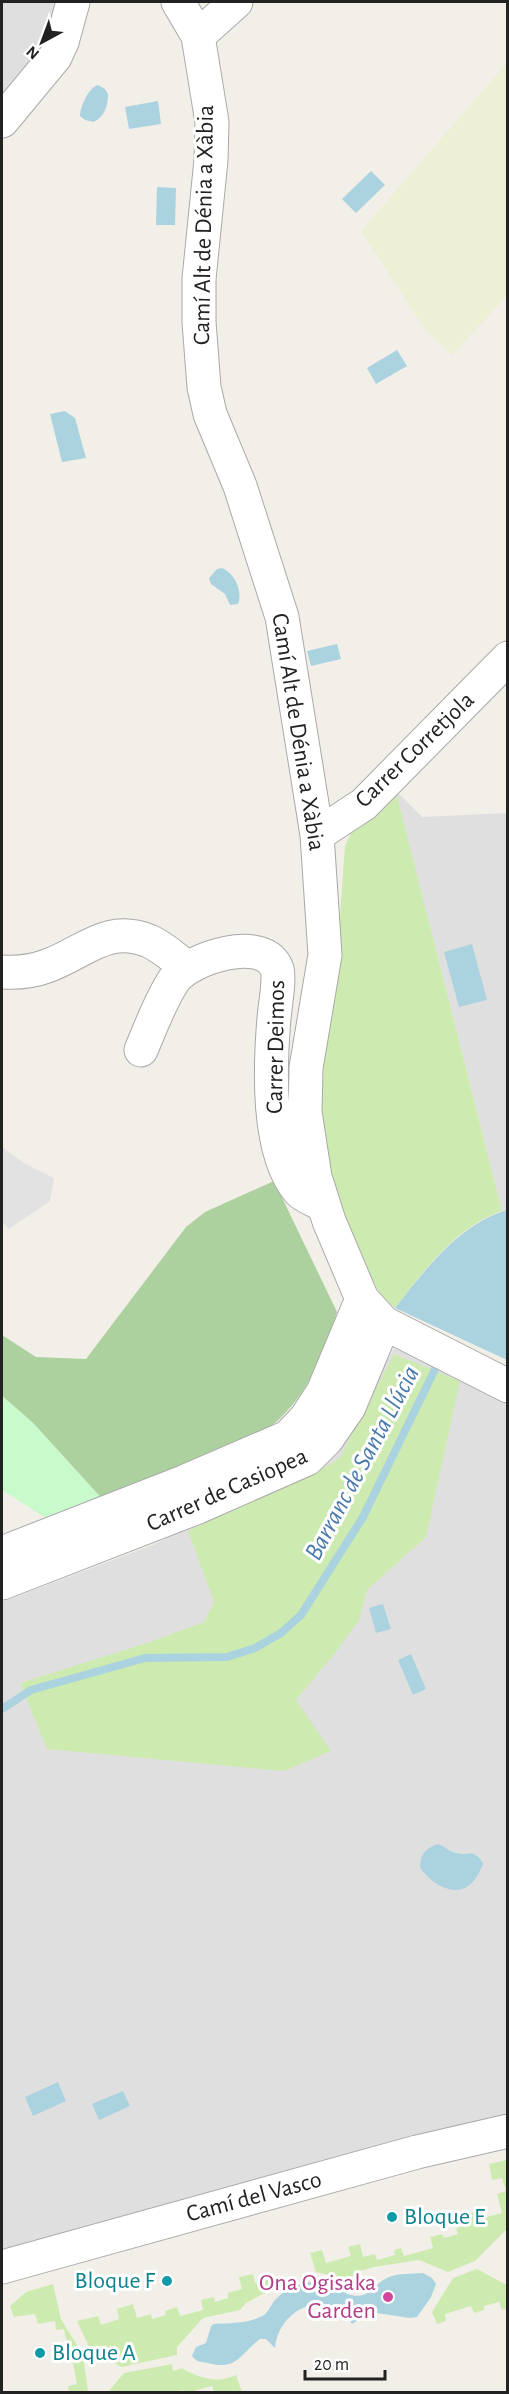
<svg xmlns="http://www.w3.org/2000/svg" width="509" height="2394" font-family="'Alegreya Sans',sans-serif">
	<rect width="100%" height="100%" fill="#f2efe9"/>
	<!-- residential -->
	<path fill="#e0dfdf" d="M2,2H57L40,52L2,99Z
		M396,791L422,817L507,813L508,1210L502,1211Z
		M394,1348L507,1397V2115L2,2255V1602L155,1544L334,1456Z"/>
	<!-- farmland -->
	<path fill="#eef0d5" d="M507,63V296L452,355L426,331L361,231Z"/>
	<!-- grass -->
	<path fill="#cdebb0" d="M396,791L502,1211C456,1226 423,1272 395,1308L381,1295L352,1244L320,1141L326,1023L336,970L345,846L353,829Z
		M394,1354L460,1381L426,1537L367,1590L359,1620L335,1653L296,1700L331,1751L284,1771L47,1749L20,1683L147,1643L204,1622L214,1602L188,1531L331,1464L340,1457Z
		M507,2160V2229L475,2261L448,2272L419,2260L374,2267L360,2271L348,2279L316,2272L310,2253L322,2250L326,2263L351,2256L348,2247L360,2244L363,2257L375,2254L377,2260L395,2255L394,2250L401,2248L404,2256L433,2248L430,2237L442,2234L444,2238L458,2234L456,2228L468,2225L465,2214L480,2210L483,2218L502,2213L497,2194L506,2191L502,2178L492,2180L489,2164Z
		M477,2269L507,2285V2308L502,2310L499,2302L484,2306V2310L474,2313L471,2306L445,2314L446,2321L437,2324L432,2312L453,2278Z
		M253,2274L255,2283L276,2277L285,2282L246,2303L240,2310L203,2318L177,2347V2355L121,2367L90,2349L77,2321L98,2316L101,2325L119,2319L117,2309L133,2304L137,2318L151,2314L152,2319L166,2315L165,2311L177,2307L180,2316L203,2310L201,2300L214,2297L215,2302L228,2298V2293L242,2289L239,2277Z
		M53,2284L61,2319L83,2355L88,2392H69L68,2386L77,2384L72,2357L64,2358L62,2346L67,2345L64,2329L56,2330L55,2321L38,2324L35,2314L14,2317L10,2306L26,2292Z
		M172,2364L173,2371L182,2368C199,2378 217,2384 236,2375L242,2392H214L212,2386L194,2391V2392H184V2390L176,2392H108L124,2373Z"/>
	<!-- forest -->
	<path fill="#add19e" d="M274,1181L337,1312C325,1353 308,1394 275,1423C259,1436 229,1447 209,1456C174,1471 139,1486 104,1501L33,1423L2,1396V1335L36,1357L86,1359L186,1227L205,1212Z"/>
	<!-- park -->
	<path fill="#c8facc" d="M2,1396L33,1423L104,1501L49,1520L2,1490Z"/>
	<!-- parking -->
	<path fill="#e2e2e2" d="M2,1147L24,1163L54,1178L50,1201L9,1229L2,1222Z"/>
	<!-- water -->
	<path fill="#aad3df" d="M98,85L105,89L108,94C108,105 105,116 94,122L85,120L80,116C80,107 89,87 98,85Z
		M158,101L161,124L129,129L125,107Z
		M371,171L385,185L356,213L342,199Z
		M157,187L176,188L175,225H156Z
		M397,350L407,366L376,384L367,368Z
		M65,411L75,418L86,458L62,462L50,414Z
		M222,568C235,573 243,592 238,604L230,605L225,594L211,584L209,578L217,569Z
		M337,644L341,659L311,666L307,651Z
		M472,944L487,1000L459,1007L444,952Z
		M507,1210H508L507,1360L395,1308C425,1270 459,1224 507,1210Z
		M383,1604L391,1629L376,1633L369,1608Z
		M411,1654L426,1689L413,1695L398,1660Z
		M438,1844C444,1846 450,1852 457,1853C470,1857 472,1847 483,1863C471,1901 441,1895 420,1868C420,1855 425,1848 438,1844Z
		M58,2082L66,2101L33,2116L25,2097Z
		M123,2091L130,2106L99,2120L92,2104Z
		M423,2273L432,2278L436,2284L431,2297L417,2317L410,2318L370,2312L352,2324C330,2286 279,2307 275,2348L266,2339H260C240,2354 237,2371 208,2363C200,2361 197,2363 192,2356L196,2347L206,2343L211,2326L214,2324C229,2323 247,2324 260,2317C268,2314 270,2306 275,2300C294,2280 320,2277 344,2287L347,2294C371,2301 371,2285 389,2277C399,2273 412,2274 423,2273Z"/>
	<g fill="none" stroke-linecap="round" stroke-linejoin="round">
		<!-- stream -->
		<path stroke="#aad3df" stroke-width="8" d="M2,1709L31,1690L145,1658L227,1657L255,1648L281,1633L301,1615L363,1517L440,1359"/>
		<!-- minor casing -->
		<g stroke="#a9a9a9" stroke-width="35">
			<path id="minor" d="M178,2L198,36L212,122L211,160L199,279V322L204,387L210,414L240,486L282,617L317,835L325,955L306,1068L305,1112L315,1177L329,1221L362,1299L384,1323L508,1386
				M198,36L236,2
				M2,121L55,57L62,42L73,2
				M317,835L364,804L508,658
				M2,972C18,973 31,972 47,966C84,953 106,924 149,941C163,947 175,959 187,967
				M141,1050C151,1027 160,1001 174,980C190,958 264,934 277,969C280,979 275,1006 274,1018C270,1066 266,1152 299,1191C305,1197 316,1201 323,1205
				M2,1553L186,1481L288,1437L306,1418L323,1392L362,1299
				M2,1583L198,1507L307,1459L327,1439L349,1407L384,1323
				M2,2267L417,2152L508,2131"/>
		</g>
		<!-- minor -->
		<use href="#minor" stroke="#fff" stroke-width="33"/>
	</g>
	<!-- markers -->
	<g fill="#0f9aa8" stroke="#fff" stroke-width="2">
		<circle cx="392" cy="2217" r="6"/>
		<circle cx="167" cy="2281" r="6"/>
		<circle cx="40" cy="2353" r="6"/>
	</g>
	<circle fill="#d1479c" stroke="#fff" stroke-width="2" cx="388" cy="2297" r="6"/>
	<g text-anchor="middle" dominant-baseline="central" stroke-width="6" stroke-linejoin="round" paint-order="stroke">
		<!-- street labels -->
		<g font-size="24" fill="#222" stroke="#fff">
			<text transform="translate(204 225) rotate(-89)">Camí Alt de Dénia a Xàbia</text>
			<text transform="translate(298 732) rotate(81)">Camí Alt de Dénia a Xàbia</text>
			<text transform="translate(415 750) rotate(-44)">Carrer Corretjola</text>
			<text transform="translate(276 1047) rotate(-89)">Carrer Deimos</text>
			<text transform="translate(227 1490) rotate(-24)">Carrer de Casiopea</text>
			<text transform="translate(254 2197) rotate(-15)">Camí del Vasco</text>
		</g>
		<!-- culture labels -->
		<g font-size="24" fill="#0d838f" stroke="#fff" text-anchor="start">
			<text x="404" y="2217">Bloque E</text>
			<text x="155" y="2281" text-anchor="end">Bloque F</text>
			<text x="52" y="2353">Bloque A</text>
		</g>
		<!-- hotel labels -->
		<g font-size="24" fill="#b23c85" stroke="#fff" text-anchor="end">
			<text x="376" y="2283">Ona Ogisaka<tspan x="376" dy="28">Garden</tspan></text>
		</g>
		<!-- water labels -->
		<g font-size="26" font-style="italic" fill="#4a7aab" stroke="#fff">
			<text transform="translate(362 1463) rotate(-62)">Barranc de Santa Llúcia</text>
		</g>
	</g>
	<!-- border -->
	<rect width="509" height="2394" fill="none" stroke="#222222" stroke-width="6"/>
	<!-- north arrow -->
	<g transform="translate(42 42) rotate(221)" stroke="#ffffff" stroke-width="4.5" paint-order="stroke">
	<path d="M0-4.5L10 22L0 15L-10 22Z" fill="#222222"/>
	<text y="-9" font-size="16" font-weight="bold" text-anchor="middle" fill="#222222">N</text>
	</g>
	<!-- scale -->
	<path d="M305 2370v9h80v-9" fill="none" stroke="#222222" stroke-width="3"/>
	<text x="314" y="2370" font-size="18" fill="#222222" stroke="#ffffff" stroke-width="4.5" paint-order="stroke">20 m</text>
</svg>
